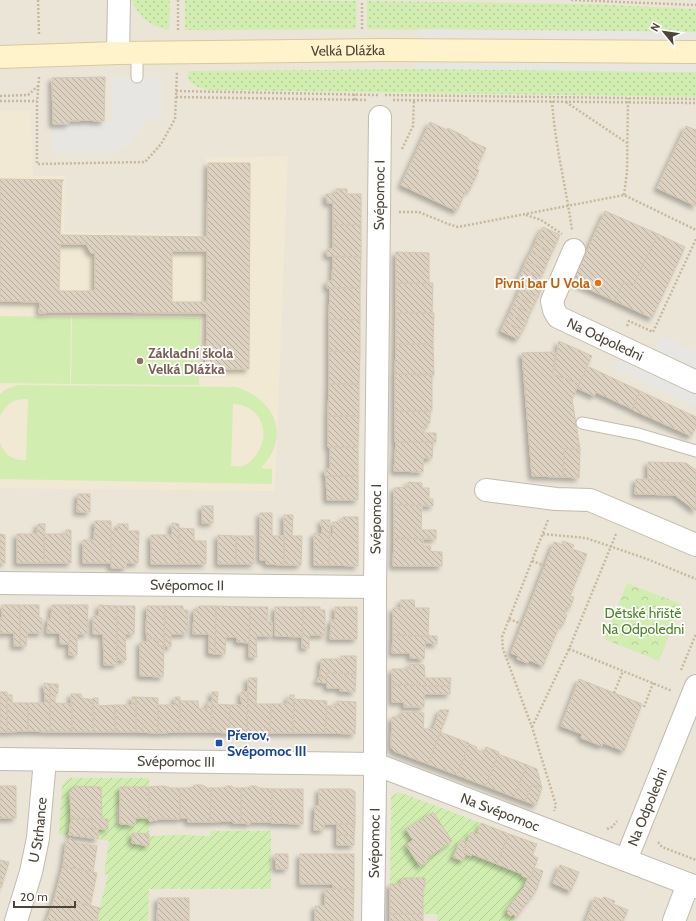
<svg xmlns="http://www.w3.org/2000/svg" width="696" height="921" font-family="Cabin,sans-serif">
	<defs>
		<pattern id="grass-dots" width="8" height="8" patternUnits="userSpaceOnUse"><rect width="8" height="8" fill="#d1eeb0"/><path d="M2 2h.1M6 6h.1" fill="none" stroke="#b5cd98" stroke-width="1.8" stroke-linecap="round"/></pattern>
		<pattern id="park-crowns" width="20" height="18" patternUnits="userSpaceOnUse"><rect width="20" height="18" fill="#d1eeb0"/><path d="M2 6a3 3 0 1 1 6 0M12 15a3 3 0 1 1 6 0" fill="none" stroke="#b5cd98"/></pattern>
		<pattern id="garden-furrows" width="10" height="10" patternUnits="userSpaceOnUse"><rect width="10" height="10" fill="#d1eeb0"/><path d="M-1 1l2-2M0 10L10 0M9 11l2-2" fill="none" stroke="#b5cd98"/></pattern>
		<pattern id="building-back-hatch" width="6" height="6" patternUnits="userSpaceOnUse"><rect width="6" height="6" fill="#ddd2c1"/><path d="M-1 5l2 2M0 0l6 6M5-1l2 2" fill="none" stroke="#b5ac9e"/></pattern>
		<filter id="shadow"><feDropShadow dx="-3.5" dy="3.5" stdDeviation="2" flood-color="#0004"/></filter>
	</defs>
	<rect width="100%" height="100%" fill="#f7f3ea"/>
	<!-- residential -->
	<path fill="#ebe5d8" d="M0,0H696V921H0Z"/>
	<!-- education -->
	<path fill="#f1e9d3" d="M31,110L33,176H65L64,232L204,234L206,158L288,156L275,491L0,488V111Z"/>
	<!-- grass -->
	<path fill="url(#grass-dots)" d="M132,0H170L169,30C151,26 138,18 132,0Z
		M185,0L357,1L356,29L185,30Z
		M367,1L591,4L696,9V32L367,29Z
		M442,69L696,72V97L214,90C204,90 193,87 187,78L189,72L191,71Z"/>
	<!-- park -->
	<path fill="url(#park-crowns)" d="M627,583L681,604L659,661L604,639Z"/>
	<!-- garden -->
	<path fill="url(#garden-furrows)" d="M68,778H149V787L120,806L117,807V824L134,825L135,818H149V834L132,833V843L149,846V836L179,835L210,836V831H271V889H149L148,921H98L97,918L108,875L104,874L109,841L98,839V829H108V819H102L101,787L75,786L70,792L71,819L69,835L59,834L62,785Z
		M399,792L481,823L477,834L467,842L460,840L454,857L463,861L466,854L471,856L472,855L523,875L522,876L528,878L520,909L513,921H437V914H423V887H425V878H402V884H390L391,797Z"/>
	<!-- pitch -->
	<path fill="#d1eeb0" fill-rule="evenodd" d="M0,316L71,317L70,384L0,383Z
		M72,317L200,318L199,385L71,384Z
		M19,385L236,387C276,399 291,437 261,468L272,469V484L0,479V443C4,454 13,461 26,460L28,399C13,399 7,403 0,416V394L6,389ZM233,404C261,405 273,434 255,456C252,460 248,464 243,466C240,467 235,466 231,466Z"/>
	<!-- parking -->
	<path fill="#e8e6e2" d="M419,29L696,32V41L418,38Z
		M415,61L696,63V72L415,69Z
		M110,77L162,78L161,118H146L132,142L115,153H54L53,124H98L112,122V95Z
		M662,336L696,353V407L614,368L629,339L655,351Z"/>
	<!-- building -->
	<path fill="url(#building-back-hatch)" stroke="#d5c7b1" fill-rule="evenodd" filter="url(#shadow)" d="M105,77L104,121H93V120L69,121V124H53L52,78Z
		M430,122L447,130L448,128L468,138V140L486,148L476,169L479,170L469,191L466,190L457,211L401,185Z
		M686,126L696,130V206L657,188Z
		M208,163H250L249,369H206L207,313L56,312L39,313L40,302L0,301V179L64,180L62,181L60,235L207,237ZM60,244H86L91,253H95V291H59ZM172,251H207V302H172Z
		M336,189H347V194H361V225H333V203H327L326,194H336Z
		M605,211L658,234L633,286L624,282L615,301L573,282Z
		M333,225H361V257L327,256V249H333Z
		M543,227L560,235L556,244L538,236Z
		M658,234L685,247L652,318L615,301L624,282L633,286Z
		M538,236L556,244L552,252L535,244Z
		M535,244L552,252L548,261L531,252Z
		M396,252L429,253V283H396Z
		M531,252L548,261L545,269L526,261Z
		M333,257H361L360,288H327V281H332Z
		M526,261L545,269L541,277L523,269Z
		M523,269L541,277L536,286L518,278Z
		M524,281L542,288L538,297L520,289Z
		M396,283H433L432,313H396Z
		M330,288H360V320L329,319Z
		M520,289L538,297L534,305L517,297Z
		M517,297L534,305L530,313L513,305Z
		M513,305L530,313L527,322L509,314Z
		M396,313H434L433,344H396Z
		M509,314L527,322L523,330L505,322Z
		M329,319L360,320V352L329,351Z
		M505,322L523,330L518,339L501,331Z
		M559,341L592,356L579,384L553,374Z
		M396,344H433L434,375L395,374Z
		M329,351L360,352L359,384H329Z
		M555,352L553,374L579,384L572,399L580,449H564L563,477L532,476L522,353Z
		M587,366L640,391L632,409L596,392L594,396L577,388Z
		M395,374H432V411H395Z
		M329,384H359V416H328Z
		M640,391L696,417V427L691,436L633,410Z
		M395,411H430V423H427V428L423,427V433H436V442H395Z
		M328,416H359L358,447H328Z
		M396,442H433L432,458H423V472L394,471Z
		M330,447H358V476H325V469H330Z
		M564,449H580L579,478L563,477Z
		M648,462L686,463L696,470V489L687,481L648,479Z
		M326,476H358V500H327Z
		M636,479L687,481L696,489V511L675,495L635,494Z
		M408,482L422,483V488H429V499H433V506L394,505V488L408,487Z
		M78,494H90V512H77Z
		M394,505H422L421,530H436V539L394,538Z
		M202,506H213V523H202Z
		M260,513H272V536H284V565L266,564V560H260Z
		M284,515H293L292,536H302L301,565H284Z
		M343,517H358V566L329,565L330,534H333V522H342Z
		M321,520H330L329,565H314V533L322,534Z
		M95,521H111V563H83V540H94Z
		M172,523L179,524V564H151V535H172Z
		M38,524H45L44,563H17V534H37Z
		M118,524H128V531H139L138,563H126V568H111V531H118Z
		M179,528L194,529V541H206V564H179Z
		M66,530H71V563H44V534H66Z
		M0,534L5,535V563H0Z
		M218,535L236,536V564H218Z
		M236,536H254V564H236Z
		M394,538L423,539V546H431L430,551L442,552V566H393Z
		M563,541L574,545L572,549L587,554L570,596L574,597L570,608L566,607L564,613L567,615L563,625L560,624L543,666L529,660L528,663L517,659L518,656L511,653L554,542L562,545Z
		M401,600H414L415,608H429L428,636L393,635V608H401Z
		M2,605H20V646H14V633H0V618H2Z
		M20,605H39V618H42V633H27L26,646H20Z
		M52,605H70L69,644H60V633H47L48,619L51,618Z
		M70,605H88L87,634H77V655H69Z
		M99,605L117,606V665H104L103,634H93V616H99Z
		M117,606H135L134,634H125L126,660H117Z
		M147,606H165L164,646H158V638L147,639V634H146Z
		M165,606H183V610H188L187,634H171V647L164,646Z
		M199,606H216L215,654L209,653V634H193L194,609H198Z
		M216,606L250,607L249,643L237,642V637H226L225,654H215Z
		M250,607H268L267,622H272V636H256L257,657H249Z
		M275,607H303L302,637L275,636Z
		M303,607H320V610H325V635H309V648H302Z
		M335,607H357V639H330L331,620H335Z
		M393,635L437,636V644L425,643L424,659L410,658V653H392Z
		M158,638V646H164L163,677L140,676V642H147V639Z
		M341,656H356V674L327,673V678H320L321,659H341Z
		M409,664L424,665L425,678H451L450,686L392,685V669H410Z
		M327,673L356,674L355,692L340,691V688H327V683L317,682L318,678H327Z
		M248,678H257L256,704H271L270,733L247,732Z
		M579,679L642,704L624,751L603,743L602,746L581,738L582,734L561,726Z
		M44,683L50,684V732L28,731V703H45Z
		M50,684H58V693L55,695V703L72,704V732H50Z
		M392,685L450,686V694H424V707H404V702H392Z
		M0,692H7V732H0Z
		M212,692H218L217,704L230,705L229,733L211,732Z
		M241,692H248L247,732L229,733L230,705H243L241,701Z
		M71,694H81L82,698L93,700V732H72Z
		M7,695H12V703H28V731L7,732Z
		M290,695H294L293,733H270L271,704H287V698H290Z
		M132,697H136V732H115V705H132Z
		M136,697L158,698V733L136,732Z
		M175,697H180L179,732L158,733V705H175Z
		M93,698H98V706L115,705V732H93Z
		M294,699L327,701L325,733H293Z
		M180,701H198L199,709H207L208,702H212L211,732H179Z
		M337,701L356,702L355,734L325,733L327,706H337Z
		M440,710H449L428,764L394,751L391,747L392,717H401V712L424,713L423,729H433Z
		M440,732L469,743L457,775L428,764Z
		M469,744L477,747L476,749L484,753L486,747L499,752L486,786L457,775Z
		M498,754L527,765L514,797L486,786Z
		M527,765L537,769L542,788L532,784L525,801L514,797Z
		M532,784L542,788L536,805L525,801Z
		M195,785H202L206,787V788H211L210,822H188V818H180V788H191Z
		M0,786H16V818H0Z
		M75,786L101,787L102,819H108V829H92V819H71L70,792Z
		M162,786L169,787V788H180V819H158V820L149,821V787Z
		M227,786H232L234,788H241V823H233L232,821L210,822L211,788H224Z
		M251,786H256L259,788L272,789L271,822H249L250,824L241,823V788H248Z
		M120,787H149V818H135V825L120,824Z
		M272,789H303V824L271,823Z
		M319,789H351L355,792V824H324V830H314L315,806H319Z
		M433,812L452,841L426,859L428,861L420,866L406,845L413,840L406,829Z
		M71,819H92V829H98V839L69,835Z
		M481,823L509,834L497,864L472,854L471,856L463,853L471,832L477,834Z
		M337,824H355L354,835H337Z
		M132,833L149,834V846L132,843Z
		M509,834L537,844L532,855L538,858L530,879L522,876V874L497,864Z
		M337,835H354V845H337Z
		M71,838L76,843L97,846L93,872L63,866L66,842Z
		M461,840L467,842L463,853L466,854L463,861L453,857Z
		M275,854H288V869H276Z
		M300,854H354V889H333V884H300Z
		M0,860L9,862L1,888L0,887Z
		M560,865L579,872L571,891L553,883Z
		M63,866L97,873L90,906L55,896Z
		M534,868L543,871L536,891L516,917L513,914L511,916L507,913L509,911L507,910L524,887L528,878L530,879Z
		M402,878H425V887H423V914H390V884H402Z
		M325,889H354L353,921H315V906H325Z
		M55,896L100,908L97,918L98,921H46L49,915Z
		M595,897L602,900L604,897L615,901L613,904L628,910L623,921H586Z
		M158,898H189V921H157Z
		M390,914H423V921H390Z"/>
	<g fill="none" stroke-linecap="round" stroke-linejoin="round">
		<!-- lane casing -->
		<g stroke="#c3bbac" stroke-width="13">
			<path id="lane" d="M137,53V77
				M582,423L638,434L696,451"/>
		</g>
		<!-- street casing -->
		<g stroke="#c3bbac" stroke-width="24">
			<g id="street">
				<path d="M118,53L119,0"/>
				<path id="s1" d="M574,250L552,301L554,310L558,317L696,382"/>
				<path d="M486,490L556,499L590,500L696,545"/>
				<path id="s2" d="M0,583L375,587"/>
				<path id="s3" d="M0,759L375,764L696,887"/>
				<path id="s4" d="M626,860L696,686"/>
				<path id="s5" d="M16,921L31,872L38,838L45,760"/>
				<path id="s6" d="M373,921L375,786V587L380,117"/>
				<path d="M674,921L688,884"/>
			</g>
		</g>
		<!-- secondary casing -->
		<g stroke="#dbc996" stroke-width="24">
			<g id="secondary">
				<path id="s7" d="M0,57L118,53L382,50L696,52"/>
			</g>
		</g>
		<!-- path -->
		<path stroke="#c7b89b" stroke-width="2.5" stroke-dasharray="2 2" stroke-linecap="butt" d="M38,0L39,34
			M178,0V30
			M571,0L696,5
			M362,29V1
			M39,77L37,104V164L145,162L161,144L175,119L177,72
			M176,91L378,95
			M354,94L355,102
			M385,95L696,99
			M0,96L28,95L38,86
			M176,97L368,100
			M393,100L696,103
			M0,101H37
			M552,101C555,145 566,187 572,230
			M566,102L627,143
			M402,149L413,126L414,100
			M624,195L627,172L628,98
			M399,212H419L448,224L458,227L624,195L696,230
			M526,215L541,220L562,234
			M627,326L629,321L653,332L696,239
			M548,520L502,637L503,649L532,727L556,805L554,811
			M543,534L586,538L647,559L696,579
			M616,534L569,649L672,691
			M532,561L545,566
			M509,619L522,624
			M681,670L696,634
			M614,693L623,671
			M644,707L653,683
			M532,727L569,649
			M607,829L612,827L617,821
			M658,842L662,847L696,860"/>
		<!-- lane -->
		<use href="#lane" stroke="#fff" stroke-width="11"/>
		<!-- street -->
		<use href="#street" stroke="#fff" stroke-width="22"/>
		<!-- secondary -->
		<use href="#secondary" stroke="#fff3cc" stroke-width="22"/>
	</g>
	<!-- markers -->
	<circle fill="#e8710a" stroke="#fff" stroke-width="1.5" cx="598" cy="283" r="4"/>
	<circle fill="#8d6e63" stroke="#fff" stroke-width="1.5" cx="140" cy="361" r="4"/>
	<rect fill="#1a4fb4" stroke="#fff" stroke-width="1.5" x="215" y="739" width="8" height="8" rx="2"/>
	<g text-anchor="middle" dominant-baseline="central" stroke-width="3.5" stroke-linejoin="round" paint-order="stroke">
		<!-- street labels -->
		<g font-size="14" fill="#4c4437" stroke="#fff">
			<text stroke="none"><textPath href="#s7" startOffset="348">Velká Dlážka</textPath></text>
			<text stroke="none"><textPath href="#s6" startOffset="726">Svépomoc I</textPath></text>
			<text stroke="none"><textPath href="#s1" startOffset="125">Na Odpoledni</textPath></text>
			<text stroke="none"><textPath href="#s6" startOffset="402">Svépomoc I</textPath></text>
			<text stroke="none"><textPath href="#s2" startOffset="187">Svépomoc II</textPath></text>
			<text stroke="none"><textPath href="#s3" startOffset="176">Svépomoc III</textPath></text>
			<text stroke="none"><textPath href="#s4" startOffset="57">Na Odpoledni</textPath></text>
			<text stroke="none"><textPath href="#s3" startOffset="509">Na Svépomoc</textPath></text>
			<text stroke="none"><textPath href="#s5" startOffset="94">U Strhance</textPath></text>
			<text stroke="none"><textPath href="#s6" startOffset="78">Svépomoc I</textPath></text>
		</g>
		<!-- food labels -->
		<g font-size="14" font-weight="bold" fill="#c56008" stroke="#fff" text-anchor="end">
			<text x="590" y="283">Pivní bar U Vola</text>
		</g>
		<!-- education labels -->
		<g font-size="14" font-weight="bold" fill="#785e54" stroke="#fff" text-anchor="start">
			<text x="148" y="353">Základní škola<tspan x="148" dy="16">Velká Dlážka</tspan></text>
		</g>
		<!-- park labels -->
		<g font-size="14" fill="#478523" stroke="#fff">
			<text x="643" y="613">Dětské hřiště<tspan x="643" dy="16">Na Odpoledni</tspan></text>
		</g>
		<!-- transit labels -->
		<g font-size="14" font-weight="bold" fill="#164399" stroke="#fff" text-anchor="start">
			<text x="227" y="735">Přerov,<tspan x="227" dy="16">Svépomoc III</tspan></text>
		</g>
	</g>
	<!-- north arrow -->
	<g transform="translate(664 32) rotate(299)" stroke="#ffffff" stroke-width="3" paint-order="stroke">
	<path d="M0-3L7 15L0 10L-7 15Z" fill="#4c4437"/>
	<text y="-6" font-size="11" font-weight="bold" text-anchor="middle" fill="#4c4437">N</text>
	</g>
	<!-- scale -->
	<path d="M14 901v6h61v-6" fill="none" stroke="#4c4437" stroke-width="2"/>
	<text x="20" y="901" font-size="12" fill="#4c4437" stroke="#ffffff" stroke-width="3" paint-order="stroke">20 m</text>
</svg>
